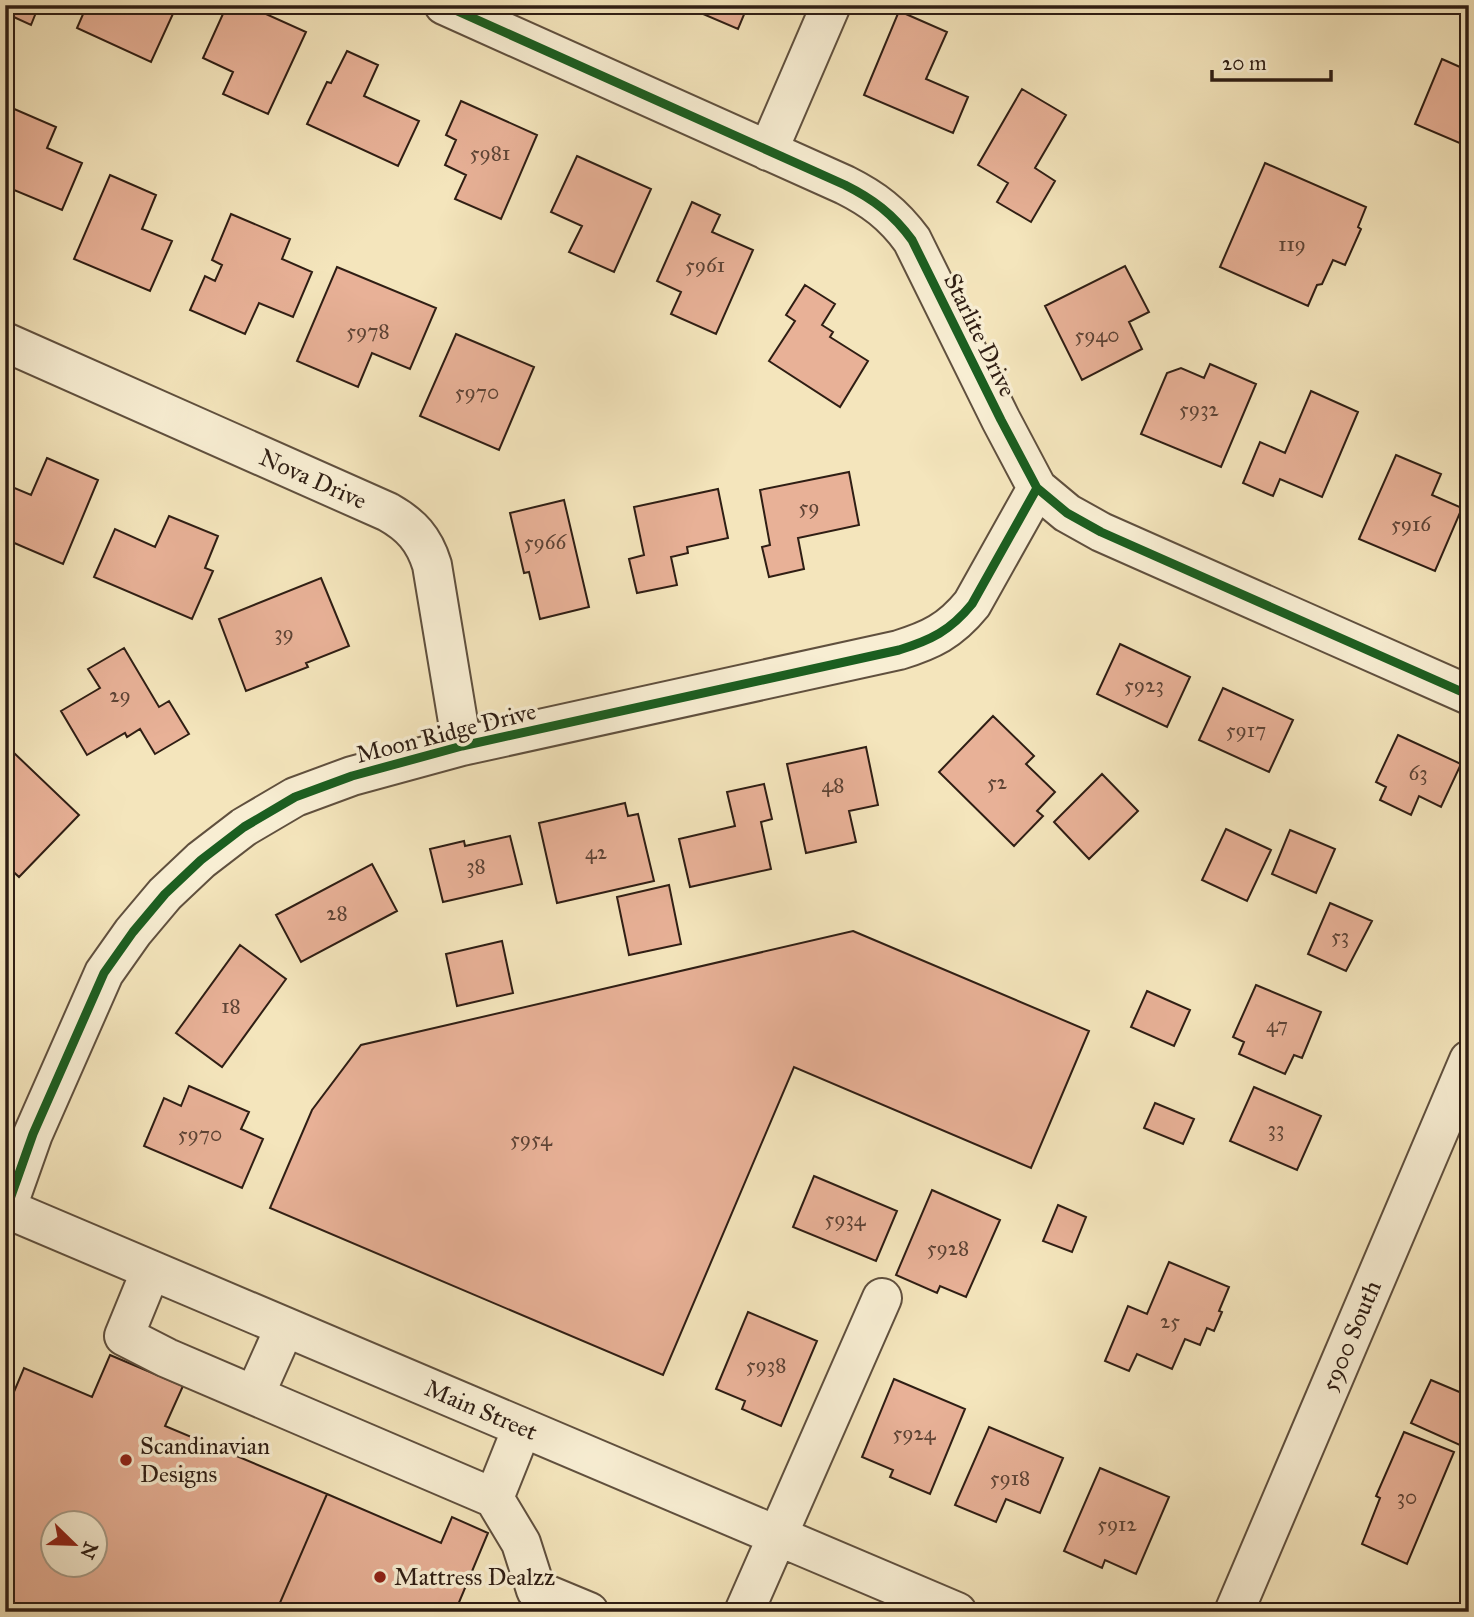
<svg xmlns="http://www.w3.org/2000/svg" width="1474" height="1617" font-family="'IM FELL Great Primer',serif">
	<rect width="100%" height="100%" fill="#f4e5bc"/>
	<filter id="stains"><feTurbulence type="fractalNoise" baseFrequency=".00286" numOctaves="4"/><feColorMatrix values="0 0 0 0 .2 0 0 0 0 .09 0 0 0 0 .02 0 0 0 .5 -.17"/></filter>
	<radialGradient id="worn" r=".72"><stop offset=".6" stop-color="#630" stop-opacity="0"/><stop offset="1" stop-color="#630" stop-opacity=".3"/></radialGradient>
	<!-- building -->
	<path fill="#e8b197" stroke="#2f1e14" stroke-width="2" fill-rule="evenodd" d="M5,5H39L31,25L5,13Z
		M87,5H177L151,62L77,28Z
		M227,5H246L306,32L268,114L223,94L233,72L203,58Z
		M707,5H748L738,29L703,14Z
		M899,11L947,32L926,79L968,97L953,133L864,95Z
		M347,51L378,65L364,96L419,121L398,166L307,124L327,82L331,83Z
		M1442,59L1469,71V147L1415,124Z
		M1022,89L1066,115L1035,168L1055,181L1031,222L997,202L1008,183L978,165Z
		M461,101L537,135L501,219L455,199L466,175L445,165L456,140L446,135Z
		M5,105L56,127L47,148L82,163L62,210L7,187L5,191Z
		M577,156L651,189L614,272L569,252L582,226L551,212Z
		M1265,163L1366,207L1358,227L1361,229L1345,265L1333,260L1322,284L1317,285L1308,306L1220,267Z
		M110,175L156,195L142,229L172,241L150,291L74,259Z
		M692,202L720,215L712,232L753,250L716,334L671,314L681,292L657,281Z
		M231,214L290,239L282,259L312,272L293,317L259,303L245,334L190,310L205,276L215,281L222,265L212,260Z
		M1125,266L1149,312L1129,322L1142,349L1082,380L1045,306Z
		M337,267L436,308L410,369L372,353L358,387L297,361Z
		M805,285L835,304L822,325L833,332L830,337L868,361L840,407L769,361L795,321L786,315Z
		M456,334L534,367L499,450L420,416Z
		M1210,364L1256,384L1221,467L1141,434L1167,373L1181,368L1204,378Z
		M1311,391L1358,412L1322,497L1280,479L1273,496L1243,483L1260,442L1285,453Z
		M1396,455L1441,474L1432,495L1462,508L1435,571L1359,539Z
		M47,458L98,480L63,564L5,539V484L31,495Z
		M849,472L859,525L798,538L804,569L769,577L762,547L770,545L760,490Z
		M718,489L728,538L687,547L688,553L671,557L677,585L637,593L629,559L644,555L634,507Z
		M564,500L589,607L540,619L529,572L524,573L510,513Z
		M169,516L218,536L205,568L213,571L192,619L94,577L115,529L155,547Z
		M321,578L349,646L306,663L308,667L246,691L219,619Z
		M1120,644L1190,677L1167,727L1097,694Z
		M124,648L159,707L169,701L189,734L155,754L140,729L127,737L125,733L87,755L61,711L100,688L88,669Z
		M1223,688L1293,720L1269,772L1199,740Z
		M993,716L1034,756L1026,764L1055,792L1037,811L1043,816L1014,846L939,772Z
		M1398,735L1461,764L1441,807L1419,796L1411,815L1380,800L1386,787L1376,782Z
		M866,747L878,805L849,811L856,842L806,853L787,764Z
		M13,752L79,815L19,877L5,864V760Z
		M1102,774L1138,811L1089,859L1054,822Z
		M764,784L772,819L761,822L771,869L690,887L679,839L735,826L727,792Z
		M625,803L628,816L638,814L654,881L557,903L539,823Z
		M1226,829L1271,850L1247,901L1202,880Z
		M1290,830L1335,849L1316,893L1272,874Z
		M510,836L522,884L443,902L430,849L464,841L465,846Z
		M372,864L397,911L301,962L276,915Z
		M669,885L681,944L629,955L617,897Z
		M1330,903L1372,921L1346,971L1308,954Z
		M853,931L1089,1031L1031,1168L794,1067L663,1375L270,1208L312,1110L361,1045Z
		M502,941L513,993L457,1006L446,954Z
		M240,945L286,979L222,1067L176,1033Z
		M1256,985L1321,1012L1302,1058L1294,1055L1285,1074L1239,1054L1244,1042L1233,1037Z
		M1147,991L1190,1010L1174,1046L1131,1027Z
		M189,1086L249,1112L241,1129L263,1139L242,1188L144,1146L164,1098L181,1106Z
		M1254,1087L1321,1116L1297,1170L1230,1141Z
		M1155,1103L1194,1119L1183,1144L1144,1128Z
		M814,1176L897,1211L876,1261L793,1227Z
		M932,1190L1000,1220L966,1297L940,1286L937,1293L896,1275Z
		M1058,1205L1086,1217L1072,1252L1043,1241Z
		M1169,1262L1229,1287L1219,1311L1222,1312L1214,1331L1207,1328L1200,1345L1185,1339L1172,1369L1137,1354L1129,1371L1105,1361L1128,1306L1147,1314Z
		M748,1312L817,1341L781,1426L742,1409L745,1401L716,1389Z
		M110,1355L183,1386L165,1426L327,1494L276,1612H5V1413L24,1368L92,1397ZM52,1522H94V1564H52Z
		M894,1379L965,1409L930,1494L890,1477L893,1470L862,1457Z
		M1431,1380L1469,1396V1431L1462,1446L1411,1423Z
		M989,1427L1063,1458L1040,1513L1006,1499L996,1522L955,1505Z
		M1404,1432L1454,1452L1407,1564L1362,1544L1380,1498L1376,1496Z
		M1100,1468L1169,1497L1136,1574L1105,1560L1102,1568L1064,1551Z
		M327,1494L441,1543L452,1517L488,1533L455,1612H276Z"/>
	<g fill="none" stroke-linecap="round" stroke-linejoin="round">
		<!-- minor casing -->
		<g stroke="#60503e" stroke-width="42">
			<path id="minor" d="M444,5L845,185C873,199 893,214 912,240L1001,420L1037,488L1067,513L1101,532L1469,695
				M768,151L831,5
				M5,342L388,512C411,525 424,539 432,565L462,746
				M5,1208L957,1612
				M5,1213L33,1134L104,973L133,932L165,894L201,860L244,827L295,797L352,776L462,746L899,650C931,640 950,631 972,604L1037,488
				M151,1270L124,1336L167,1358L494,1498L521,1543L536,1590L589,1612
				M255,1394L285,1327
				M494,1498L522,1428
				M744,1612L882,1298
				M1234,1612L1469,1060"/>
		</g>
		<!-- minor -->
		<use href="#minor" stroke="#f8eed3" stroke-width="38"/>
		<!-- cycleway casing -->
		<g stroke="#f8eed3" stroke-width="13">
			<path id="cycleway" d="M444,5L845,185C873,199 893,214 912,240L1001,420L1037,488L1067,513L1101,532L1469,695
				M5,1213L33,1134L104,973L133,932L165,894L201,860L244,827L295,797L352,776L462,746L899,650C931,640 950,631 972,604L1037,488"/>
		</g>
		<!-- cycleway -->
		<use href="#cycleway" stroke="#1b5e20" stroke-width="9"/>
	</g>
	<!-- markers -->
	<g fill="#8f2418" stroke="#f8eed3" stroke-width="2.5">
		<circle cx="126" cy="1460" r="7"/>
		<circle cx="380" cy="1577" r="7"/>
	</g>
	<g text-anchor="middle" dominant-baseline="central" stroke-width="7" stroke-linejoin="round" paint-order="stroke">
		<!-- number labels -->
		<g font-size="21" fill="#5d4335">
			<text x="490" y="153">5981</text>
			<text x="1292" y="244">119</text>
			<text x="705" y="265">5961</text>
			<text x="368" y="331">5978</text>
			<text x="1097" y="335">5940</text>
			<text x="477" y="392">5970</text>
			<text x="1199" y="409">5932</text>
			<text x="809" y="507">59</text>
			<text x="1411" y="524">5916</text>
			<text x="545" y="542">5966</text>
			<text x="284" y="633">39</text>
			<text x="1144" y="685">5923</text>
			<text x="120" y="695">29</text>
			<text x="1246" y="730">5917</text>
			<text x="1418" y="773">63</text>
			<text x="997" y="782">52</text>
			<text x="833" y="785">48</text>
			<text x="596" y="852">42</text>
			<text x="476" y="866">38</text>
			<text x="337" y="913">28</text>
			<text x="1340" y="936">53</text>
			<text x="231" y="1006">18</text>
			<text x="1277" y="1025">47</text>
			<text x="1276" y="1129">33</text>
			<text x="200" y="1134">5970</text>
			<text x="531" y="1139">5954</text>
			<text x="845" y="1219">5934</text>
			<text x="948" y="1248">5928</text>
			<text x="1170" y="1321">25</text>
			<text x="766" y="1365">5938</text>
			<text x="914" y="1433">5924</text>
			<text x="1010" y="1478">5918</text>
			<text x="1407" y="1497">30</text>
			<text x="1117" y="1524">5912</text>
		</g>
		<!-- street labels -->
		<g font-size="24" fill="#2f1e14" stroke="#f8eed3">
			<text transform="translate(980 335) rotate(64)">Starlite Drive</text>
			<text transform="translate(313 479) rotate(24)">Nova Drive</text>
			<text transform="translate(446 733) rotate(-14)">Moon Ridge Drive</text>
			<text transform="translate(1351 1336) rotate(-67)">5900 South</text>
			<text transform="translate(481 1410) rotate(23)">Main Street</text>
		</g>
		<!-- poi labels -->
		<g font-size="24" fill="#2f1e14" stroke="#f8eed3" text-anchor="start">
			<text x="140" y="1446">Scandinavian<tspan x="140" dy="28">Designs</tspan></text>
			<text x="394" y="1577">Mattress Dealzz</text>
		</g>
	</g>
	<!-- margin -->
	<rect width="1474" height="1617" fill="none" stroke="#f4e5bc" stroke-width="28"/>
	<rect x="7" y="7" width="1460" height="1603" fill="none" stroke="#2f1e14" stroke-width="3.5"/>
	<rect x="14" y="14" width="1446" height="1589" fill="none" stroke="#2f1e14" stroke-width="2"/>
	<!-- north arrow -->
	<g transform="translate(74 1544) rotate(113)"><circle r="33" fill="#f8eed3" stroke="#a89b87" stroke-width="2"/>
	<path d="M0-5L12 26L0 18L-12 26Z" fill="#8f2418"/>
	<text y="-10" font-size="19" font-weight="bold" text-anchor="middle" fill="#2f1e14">N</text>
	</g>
	<!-- scale -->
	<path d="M1212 70v10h119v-10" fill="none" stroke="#2f1e14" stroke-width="3.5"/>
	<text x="1222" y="70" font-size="21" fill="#2f1e14" stroke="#f8eed3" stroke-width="5" paint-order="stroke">20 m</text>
	<rect width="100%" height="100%" filter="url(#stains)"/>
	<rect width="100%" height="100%" fill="url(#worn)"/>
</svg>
